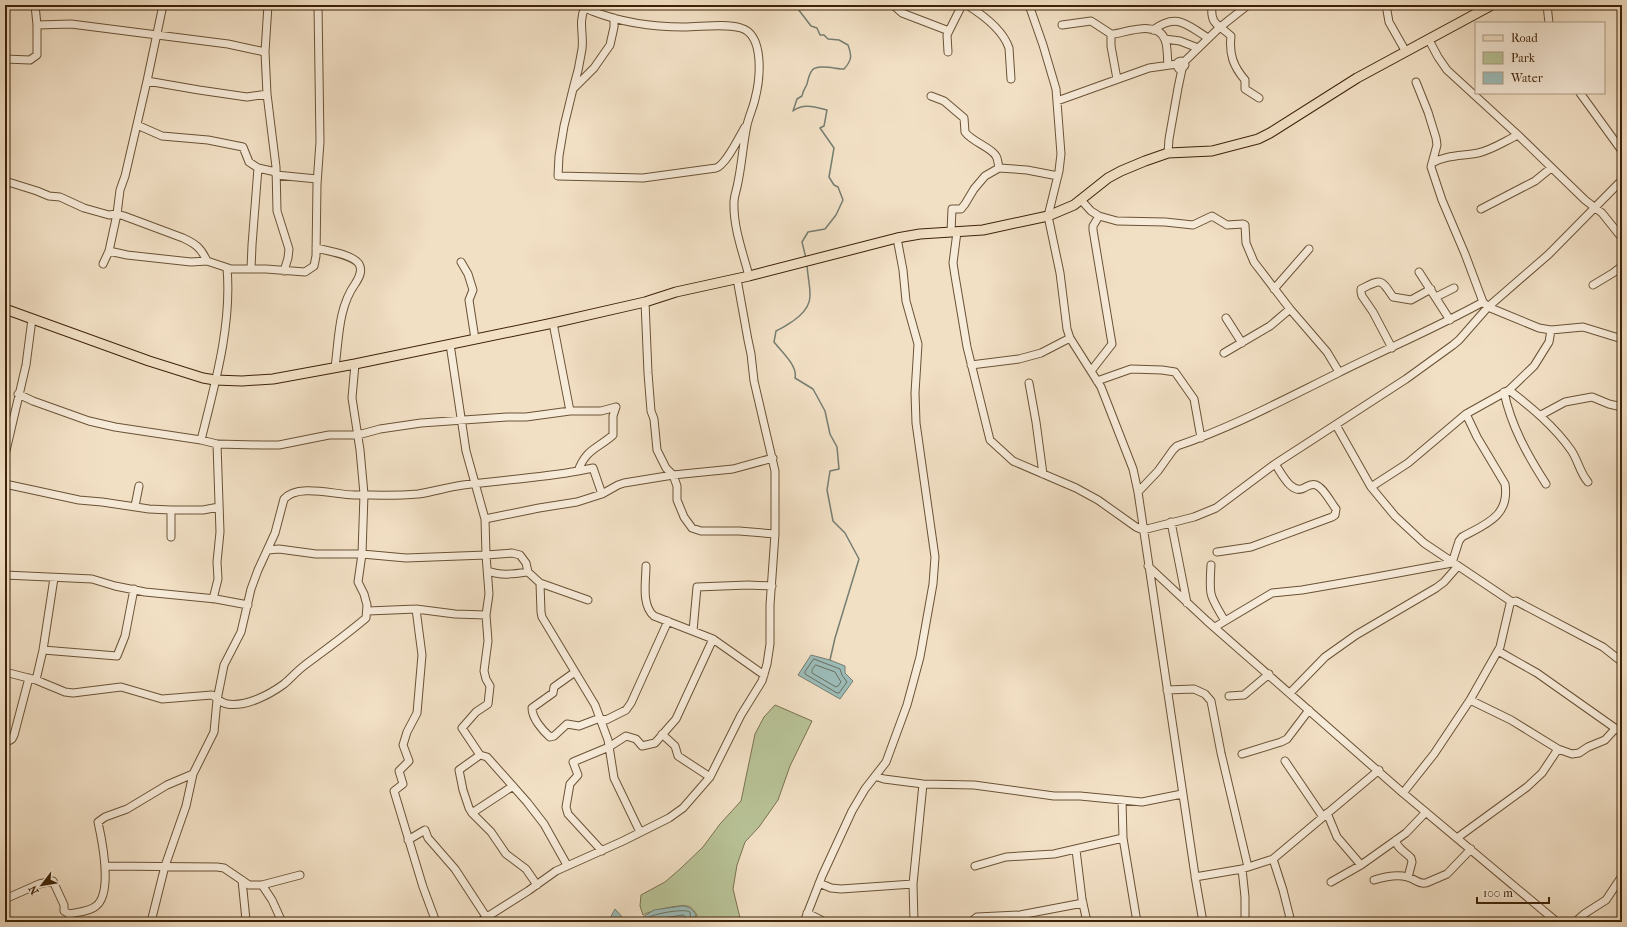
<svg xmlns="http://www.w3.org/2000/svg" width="1627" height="927" font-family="'IM FELL French Canon',serif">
	<rect width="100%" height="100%" fill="#f2e0c5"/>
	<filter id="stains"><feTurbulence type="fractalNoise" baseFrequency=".005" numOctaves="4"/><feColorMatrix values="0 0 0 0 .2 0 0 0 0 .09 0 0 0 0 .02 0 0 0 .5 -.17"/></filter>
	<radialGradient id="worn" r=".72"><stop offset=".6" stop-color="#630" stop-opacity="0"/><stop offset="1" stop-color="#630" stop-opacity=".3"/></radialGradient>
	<!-- green -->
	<path fill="#b8c397" stroke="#7a724f" d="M775,705L812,721L790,766L778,800L759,827L745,842L737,865L733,889L741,922H696L695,919L697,915C694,911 692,907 687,906C681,904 649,911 643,915L640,906L641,895L665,882L680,869L703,847L720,824L741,801L755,734L764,717Z"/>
	<!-- water -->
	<path fill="#9cbcb9" stroke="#767e72" d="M811,655L830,660L845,666V673L853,681L840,699L798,675Z
		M682,906C690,907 692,909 696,915L694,919L695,922H642L643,917L654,910Z
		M615,909L625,920V922H608Z"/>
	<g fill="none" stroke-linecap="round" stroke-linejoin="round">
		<!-- shore -->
		<path stroke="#6c6f60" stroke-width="1" d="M814,659L840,669L842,675L847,682L839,693H837L805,674V672Z
			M816,665L835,672L841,682L838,686L836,687L812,673V670Z
			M646,922L647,918C653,914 684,908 690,912L691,922
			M651,922L656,919L683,915L685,916L686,922"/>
		<!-- stream -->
		<path stroke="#767e72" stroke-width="1.5" d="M795,5L811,26L817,28L820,35H824L828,39L839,40L848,45C852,56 852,60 844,69C835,69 815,63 811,72C809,75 808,80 807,84C805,89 803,90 802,96L797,99L793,111C803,103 815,107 827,110L824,126L820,128L834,148L829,177L834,185L838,187L843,200L836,215L825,229L808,232L802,242L806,258
			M807,264C808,290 819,303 793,321C787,325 783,328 776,331L774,342C781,351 798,366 795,378L813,389L825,411L830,434L837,447L839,469L830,471L827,490L833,521L845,533L859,559L835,638L830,660"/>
		<!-- minor casing -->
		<g stroke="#6a5236" stroke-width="9">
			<path id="minor" d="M268,5L265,52L267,94L276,167L277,211L289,249L288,258L284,271
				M582,5C585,7 588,10 592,11C620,22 654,27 684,27C701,27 725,23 741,28C765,35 760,80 755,99C753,108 749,116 747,125C743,144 742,163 738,182C737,189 734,196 734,202C733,227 743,253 749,276
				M893,5L902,13L949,31
				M967,5C983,15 1003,30 1009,48L1011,79
				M1029,5L1043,45L1056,89L1061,154L1059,171L1048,216L1060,273L1067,329L1070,338L1101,387L1133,469L1138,492L1196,882L1203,922
				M1212,5C1210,25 1218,24 1231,36C1229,54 1233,66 1245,80V89L1259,98
				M1386,5L1389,22L1406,52
				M1547,5L1549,23
				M614,18V27L610,45L594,68L573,89L564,126L559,156L558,176L643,178L716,168C726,165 739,137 745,127
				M37,25L71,24L228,44L265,52
				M1062,25L1091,21L1111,34H1114C1127,32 1159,20 1165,40C1168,47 1167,57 1168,65
				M1153,30C1177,12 1187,25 1208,38
				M1111,34V46L1117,79
				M1165,39L1180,41L1198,48
				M1429,40L1438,57L1447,70L1518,135L1585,200L1602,213L1622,238
				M948,52L947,35L962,5
				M5,59L30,60L37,55V25L35,5
				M1184,62L1219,28L1248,5
				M147,81L199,90L247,97L267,94
				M1416,82L1428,112L1436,138L1437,145L1431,167L1442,200L1465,254L1483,302L1488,307L1539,328L1551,330L1583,327L1622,339
				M573,89C577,76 580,63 582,49C584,34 578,23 585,7
				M1580,93L1622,151
				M931,96L944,101L964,118L965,132C972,142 991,147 996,156C998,159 998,164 999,168
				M1057,101L1149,68L1177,64
				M137,125L162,136L208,140L243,147L249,162L258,168L252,245L251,269
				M1168,153L1169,139L1178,88L1182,69L1185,65L1184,62L1181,61L1178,62L1177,66L1179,69H1182
				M1432,163C1446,155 1462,156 1478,153C1492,150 1505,141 1518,135
				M258,168L276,172
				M276,175L317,179
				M5,181L37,191L49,196L60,197L84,208L109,215L117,214L124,216L183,238C196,244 201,248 207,261
				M1081,200L1091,211L1099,216L1117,221L1165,222L1193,225L1212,216L1227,225L1243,224L1245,225L1246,243L1254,262L1290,309L1327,352L1339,372
				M1481,209L1535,181L1551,168
				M951,232L952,209H961L965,204L974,189L985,176L999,168L1027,170L1058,176
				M957,232L953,263L955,276L967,347L990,440L1013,461L1076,488L1098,500L1136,527L1143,530L1194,517L1216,508L1275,464L1406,379L1453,345L1459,340L1488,307L1549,254L1622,180
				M316,248C327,251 352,254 359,264C363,271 359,278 355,284C338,308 339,339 335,367
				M109,251L127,255L191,262L207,261L231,269H266L305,272L314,266L316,256L317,184L320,142L318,5
				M461,262L468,274L473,290L469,300L475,339
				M103,264L109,251L117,214L120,190L125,176L147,81L163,5
				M1419,272L1450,320
				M1593,285L1613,273L1622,266
				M1274,289L1309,249
				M1436,297L1454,288
				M645,302L648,373L651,411L654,419L657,450L666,468L673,475L677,486V500L684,517L692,528L701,531H739L775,534
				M1226,318L1242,343
				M553,323L570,411
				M450,344L466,451L485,519L486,555L489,594L486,615L488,641L484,671L486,679L490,686L488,704L476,712L462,728L480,755
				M1392,348L1373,312L1362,296L1361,292V289C1382,279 1380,278 1393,297L1411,300L1431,289
				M1224,353L1270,326L1290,309
				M971,365L1019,359L1041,353L1070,338
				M1091,371L1112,344L1093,230V226L1099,216
				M1097,381L1131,369L1162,370L1175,372L1194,399L1201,438
				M1029,383L1036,422L1043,474
				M1509,390C1532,408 1554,426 1571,450C1578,460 1580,473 1588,482
				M1504,392C1511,426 1528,456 1546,484
				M18,394L33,401L89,421L115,427L201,440L217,444L260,445H279L329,435H358L380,429L421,423L507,417H526L570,411H601L616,407
				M1541,415L1565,402L1592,397L1609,404L1622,407
				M1336,425L1371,487L1395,516L1424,543L1512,602
				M201,440C215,384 232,325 227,268
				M5,455L26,365L32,319
				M578,471L593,468L602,494
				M5,484L79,500L102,502L149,509L171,510H203L219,507
				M1371,487L1408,463L1466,414L1509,390L1534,366L1549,342L1551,330
				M1138,492L1158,471L1173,450L1177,446C1233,427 1285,399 1338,373C1386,349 1436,328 1483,302
				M135,506L139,486
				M485,519L539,508L577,502L602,494L618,485L624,483L673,475L733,469L773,458
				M1171,522L1187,603
				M171,537V510
				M268,550L279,549L316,554H362L406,558L486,555L512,553L520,555L526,563L528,572
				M1217,552L1251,547L1332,517L1335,515L1336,509C1331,503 1324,488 1316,485C1311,483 1308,486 1304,488C1291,495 1281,472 1275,464
				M1211,565C1209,595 1209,595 1225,621
				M646,566C646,581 641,605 654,616L713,639L764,675
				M1148,566L1207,621L1403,793L1557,922
				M488,571C501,576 514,574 528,572L540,583L588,600
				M5,575L92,579L115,586L145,592L216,599L248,605
				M540,583L541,612L542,617L595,705L608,740L614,778L640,832
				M213,599L218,579L217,562L220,532L217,444
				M416,609L422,655L417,713L407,732L403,745L409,761L399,771L403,784L394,791L423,887L436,922
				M368,611L416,609L455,614L486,615
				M1215,627L1272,593L1302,590L1371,578L1452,563L1459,541L1462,537C1486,524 1510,516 1505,484L1477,437L1466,414
				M693,631L697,587L748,585L772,586
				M43,650L117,656L125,636L134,589
				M1498,651L1537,673L1622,733
				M5,672L36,680L65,692L73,693L121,687L162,699L212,695C218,698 220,703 227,704C246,707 269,695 284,684C291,678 297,671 305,665C325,650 346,635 366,618L367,605L364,594L358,582L362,554L364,494L360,450L352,398L355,364
				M575,672L554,687L553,693L532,708C532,718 542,730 550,737L554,736L567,724L579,726L600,718L606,720L626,710L631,703L668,621
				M36,680L43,650L54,578
				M1167,690L1194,689L1205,694L1211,701L1221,753L1248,867
				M1290,693L1325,657L1356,635L1436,588L1444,582L1458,566
				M1229,696L1244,695L1269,674
				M1470,700L1511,720L1558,749L1572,754L1579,753L1588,747L1605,740L1615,729
				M662,734L675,746L678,756L710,777
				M5,743L12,739L14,735L29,678
				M1242,754L1281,742L1287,739L1309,710
				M1285,761L1323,817
				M875,776L884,779L923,784L974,785L1054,796H1080L1142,802L1182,794
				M1403,793L1434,754L1470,700L1500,647L1510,604L1512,602L1516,601L1603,647L1622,662
				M1122,800L1123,838L1137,922
				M472,813L513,786
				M1327,813L1337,837L1361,865
				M1457,838L1527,787L1542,773L1558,749
				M408,840L425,830L428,838L455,869L487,918
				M1396,840C1396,848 1406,852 1411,858L1412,862L1408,877
				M1076,850L1082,899L1087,922
				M602,851L568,814L566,807L570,784L578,775L573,762L609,747L626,736L636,739L642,746L655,743L676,719L713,639
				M1273,859L1283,890L1291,922
				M106,866L217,867L224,868L249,885H262L272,900L282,922
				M975,866L1006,857L1054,854L1123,838
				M1242,869L1245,897V922
				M1195,877L1242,869L1273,859L1379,770
				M1374,880C1384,877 1397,874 1407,877C1414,878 1419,885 1426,883L1447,874L1471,849
				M1331,882L1361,865L1406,833L1426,812
				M819,883L831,888L841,889L913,884
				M262,885L300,875
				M537,885L526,869L506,854L491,832L472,813L469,808L463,790L459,770L480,755L487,757L527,802L544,824L567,865
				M5,899L39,884L53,881L64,905V911L69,914C77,912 89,912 96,906C113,893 102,840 98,822L105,817L127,809L167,785L193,774L214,732L217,700L224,665L241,632L251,589L258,570L275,533L284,499C298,483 335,495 354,495C375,495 397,496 418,494C433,492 448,487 463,485C501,480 540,478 578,471C586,449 597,449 613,435V416L616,407
				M807,913L825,922
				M151,922L165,866L186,806L193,774
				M236,922L246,920L242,880
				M479,922L528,891L556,871L623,841L669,818L683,808L710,777L741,715L762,681L767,664L770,644V605L775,534V471L754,381L751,354L748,340L737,279
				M804,922L822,876L852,811L865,789L886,762L907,705L920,657L933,584L935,557L916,423L915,393L918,344L906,301L903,270L897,238
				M914,922L913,884L923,784
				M971,922L977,917L1020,915L1083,903
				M1575,922L1584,914L1606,900L1622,876"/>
		</g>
		<!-- major casing -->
		<g stroke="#3d2207" stroke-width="11">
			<path id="major" d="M5,309L149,361L203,378L215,380L242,381L273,379L355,364L553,323L645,302L676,292L749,276L897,238L920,234L983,230L1048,216L1074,205L1108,178L1121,171L1145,161L1168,153L1212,151L1258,139L1270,133L1357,78L1492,5"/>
		</g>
		<!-- minor -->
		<use href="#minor" stroke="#f7ebd9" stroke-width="7"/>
		<!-- major -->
		<use href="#major" stroke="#f2e0c5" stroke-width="9"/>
	</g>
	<!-- margin -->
	<rect width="1627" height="927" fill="none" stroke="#f2e0c5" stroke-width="20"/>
	<rect x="6" y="6" width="1615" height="915" fill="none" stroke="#3d2207" stroke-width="2"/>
	<rect x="10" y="10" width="1607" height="907" fill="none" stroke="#3d2207"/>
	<!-- legend -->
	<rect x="1475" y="22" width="130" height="72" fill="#f7ebd9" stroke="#ad9b85"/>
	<rect x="1483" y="35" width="20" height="6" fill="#f2e0c5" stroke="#ad9b85"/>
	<text x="1511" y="42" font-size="12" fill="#3d2207">Road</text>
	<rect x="1483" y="52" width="20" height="12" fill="#b8c397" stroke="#ad9b85"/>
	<text x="1511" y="62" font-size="12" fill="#3d2207">Park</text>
	<rect x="1483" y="72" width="20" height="12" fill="#9cbcb9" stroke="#ad9b85"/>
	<text x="1511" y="82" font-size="12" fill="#3d2207">Water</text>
	<!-- north arrow -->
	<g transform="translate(42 885) rotate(239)" stroke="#f7ebd9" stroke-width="3" paint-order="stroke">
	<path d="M0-3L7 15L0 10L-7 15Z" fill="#3d2207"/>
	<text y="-6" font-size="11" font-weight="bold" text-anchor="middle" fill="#3d2207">N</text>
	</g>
	<!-- scale -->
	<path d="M1477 897v6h72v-6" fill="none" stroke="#3d2207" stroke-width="2"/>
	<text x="1483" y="897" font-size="12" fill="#3d2207" stroke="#f7ebd9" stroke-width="3" paint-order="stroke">100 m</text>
	<rect width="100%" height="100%" filter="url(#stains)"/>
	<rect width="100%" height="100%" fill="url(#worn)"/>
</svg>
